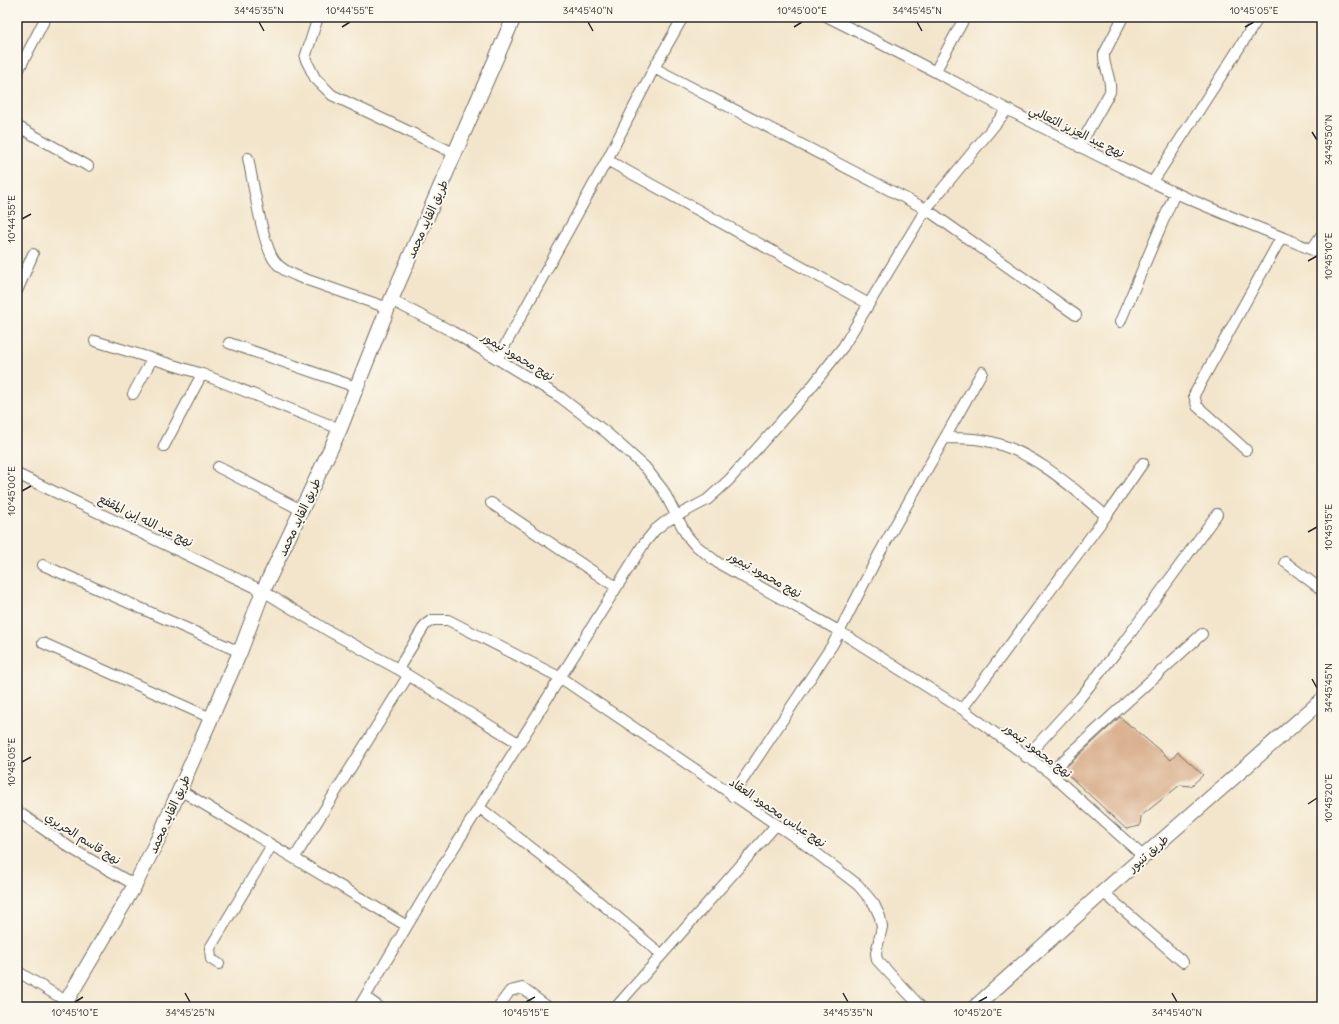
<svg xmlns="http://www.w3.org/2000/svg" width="1339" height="1024" font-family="Delius,'Playpen Sans Arabic',sans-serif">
	<rect width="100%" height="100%" fill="#fbf7ec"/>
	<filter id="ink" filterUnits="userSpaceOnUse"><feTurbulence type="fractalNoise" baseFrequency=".025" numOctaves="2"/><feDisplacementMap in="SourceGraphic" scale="8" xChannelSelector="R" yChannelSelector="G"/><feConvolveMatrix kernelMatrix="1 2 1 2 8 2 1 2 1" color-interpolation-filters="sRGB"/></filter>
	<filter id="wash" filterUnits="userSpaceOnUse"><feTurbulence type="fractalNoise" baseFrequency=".012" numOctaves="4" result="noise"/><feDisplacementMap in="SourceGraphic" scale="16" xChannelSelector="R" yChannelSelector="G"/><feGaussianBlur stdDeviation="0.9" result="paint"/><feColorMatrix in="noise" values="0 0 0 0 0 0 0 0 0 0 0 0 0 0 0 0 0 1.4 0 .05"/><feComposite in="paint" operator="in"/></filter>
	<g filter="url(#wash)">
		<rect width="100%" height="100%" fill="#f3e5cb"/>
		<g id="blocks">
			<!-- building -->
			<path fill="#d5a681" d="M1120,717L1171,760L1178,752L1203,775L1191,786L1180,785L1141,816L1140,826L1126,829L1063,770Z"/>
		</g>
	</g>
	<g filter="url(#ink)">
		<use href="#blocks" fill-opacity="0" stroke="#716c63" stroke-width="1"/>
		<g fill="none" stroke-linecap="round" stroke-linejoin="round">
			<!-- minor casing -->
			<g stroke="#716c63" stroke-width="12">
				<path id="minor" d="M318,17L305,58L315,78L332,95L456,154
					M828,17C937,71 1042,130 1152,182C1207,209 1265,229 1322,254
					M654,68L926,209L1076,315
					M936,70L965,17
					M17,73L46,17
					M17,126L88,166
					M1079,147L1110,92C1112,78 1103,67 1104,54L1123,17
					M248,158C253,181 262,243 274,260C280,269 290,273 299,277L388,308
					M607,160L869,304
					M1152,183L1259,17
					M1312,249L1322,234
					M17,291L33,254
					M391,300L453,332L560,397L607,433L645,467L663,490L687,536L694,544L718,563L839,631L962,709L1050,773L1144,857
					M1120,322L1175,193
					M95,341L202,374L340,429
					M229,343L356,387
					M498,358L607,160L654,68L683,17
					M133,394L152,359
					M946,438C958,438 970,438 982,440C1030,448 1071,486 1106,516
					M164,446L202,374
					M1246,450L1197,406L1194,395L1281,238
					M218,467L303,511
					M17,474L263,591L327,630L398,669L520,744
					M491,503L616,587
					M1285,562L1322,590
					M43,565L240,652
					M43,643L211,718
					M398,669L425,625L432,620H448L561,678L802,842L858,885L874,904L880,917L882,927L876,953L877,960L921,1007
					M962,709L1106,516L1143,463
					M1026,757L1080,698L1124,642L1217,514
					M1050,773L1118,710L1202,634
					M180,790L407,926
					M732,796L833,644L879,554L982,372
					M480,808L577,883L661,954
					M17,811L72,849L135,885
					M295,857L408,676
					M1103,892L1183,962
					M219,964L211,959L210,948L272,845
					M17,971L66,1001
					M365,997L379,1007
					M359,1007L445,862L643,545L655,530L665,522L707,500L729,480L809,390L843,347L926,209L1007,110
					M498,1007L510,991L522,988L548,1007
					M616,1007L776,825"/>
			</g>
			<!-- secondary casing -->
			<g stroke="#716c63" stroke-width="16">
				<path id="secondary" d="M63,1007L135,885L159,837L240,652L263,591L340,429L391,300L514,17
					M975,1007L1103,892L1322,700"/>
			</g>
			<!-- minor -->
			<use href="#minor" stroke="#fff" stroke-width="10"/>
			<!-- secondary -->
			<use href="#secondary" stroke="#fff" stroke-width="14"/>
		</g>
	</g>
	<!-- ticks -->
	<path fill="none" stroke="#2b2b2b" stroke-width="1.5" d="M259,22L264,31M588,22L593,31M917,22L922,31M342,27L350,22M794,27L802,22M1245,27L1254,22M1312,132L1317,140M22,219L31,214M1308,261L1317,256M22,491L31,486M1308,532L1317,527M1312,679L1317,688M22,762L31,757M1308,804L1317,798M185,993L190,1002M843,993L848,1002M1172,993L1177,1002M75,1002L83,997M526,1002L535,997M978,1002L987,997"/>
	<g text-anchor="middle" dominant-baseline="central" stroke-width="4" stroke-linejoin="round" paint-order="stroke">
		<!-- street labels -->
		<g font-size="12" fill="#2b2b2b" stroke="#fbf7ec">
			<text transform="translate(1077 131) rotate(26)">نهج عبد العزيز الثعالبي</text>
			<text transform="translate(427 219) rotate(-66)">طريق القايد محمد</text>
			<text transform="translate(518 356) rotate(31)">نهج محمود تيمور</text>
			<text transform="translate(299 517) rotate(-65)">طريق القايد محمد</text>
			<text transform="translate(146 520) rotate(26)">نهج عبد الله إبن المقفع</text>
			<text transform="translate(765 574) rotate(29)">نهج محمود تيمور</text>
			<text transform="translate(1038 750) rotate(37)">نهج محمود تيمور</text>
			<text transform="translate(778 812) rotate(34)">نهج عباس محمود العقاد</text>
			<text transform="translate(169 814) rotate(-66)">طريق القايد محمد</text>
			<text transform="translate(83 838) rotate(32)">نهج قاسم الحريري</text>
			<text transform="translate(1148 853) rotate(-41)">طريق تنيور</text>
		</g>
	</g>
	<!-- margin -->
	<rect width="1339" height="1024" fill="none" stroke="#fbf7ec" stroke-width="44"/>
	<rect x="22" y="22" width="1295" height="980" fill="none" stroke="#2b2b2b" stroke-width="1.5"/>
	<g font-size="10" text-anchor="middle" fill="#2b2b2b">
		<text x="259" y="14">34°45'35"N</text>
		<text x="350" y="14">10°44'55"E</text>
		<text x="588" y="14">34°45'40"N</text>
		<text x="802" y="14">10°45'00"E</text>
		<text x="917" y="14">34°45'45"N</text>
		<text x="1254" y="14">10°45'05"E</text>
		<text transform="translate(1328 140) rotate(-90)" y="4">34°45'50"N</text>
		<text transform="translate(11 219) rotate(-90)" y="4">10°44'55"E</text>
		<text transform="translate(1328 256) rotate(-90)" y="4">10°45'10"E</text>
		<text transform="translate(11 491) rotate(-90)" y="4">10°45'00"E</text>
		<text transform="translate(1328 527) rotate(-90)" y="4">10°45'15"E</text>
		<text transform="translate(1328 688) rotate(-90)" y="4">34°45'45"N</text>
		<text transform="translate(11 762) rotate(-90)" y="4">10°45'05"E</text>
		<text transform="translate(1328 798) rotate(-90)" y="4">10°45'20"E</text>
		<text x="75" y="1016">10°45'10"E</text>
		<text x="190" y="1016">34°45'25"N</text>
		<text x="526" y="1016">10°45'15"E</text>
		<text x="848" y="1016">34°45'35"N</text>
		<text x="978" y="1016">10°45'20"E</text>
		<text x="1177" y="1016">34°45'40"N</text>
	</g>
</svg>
